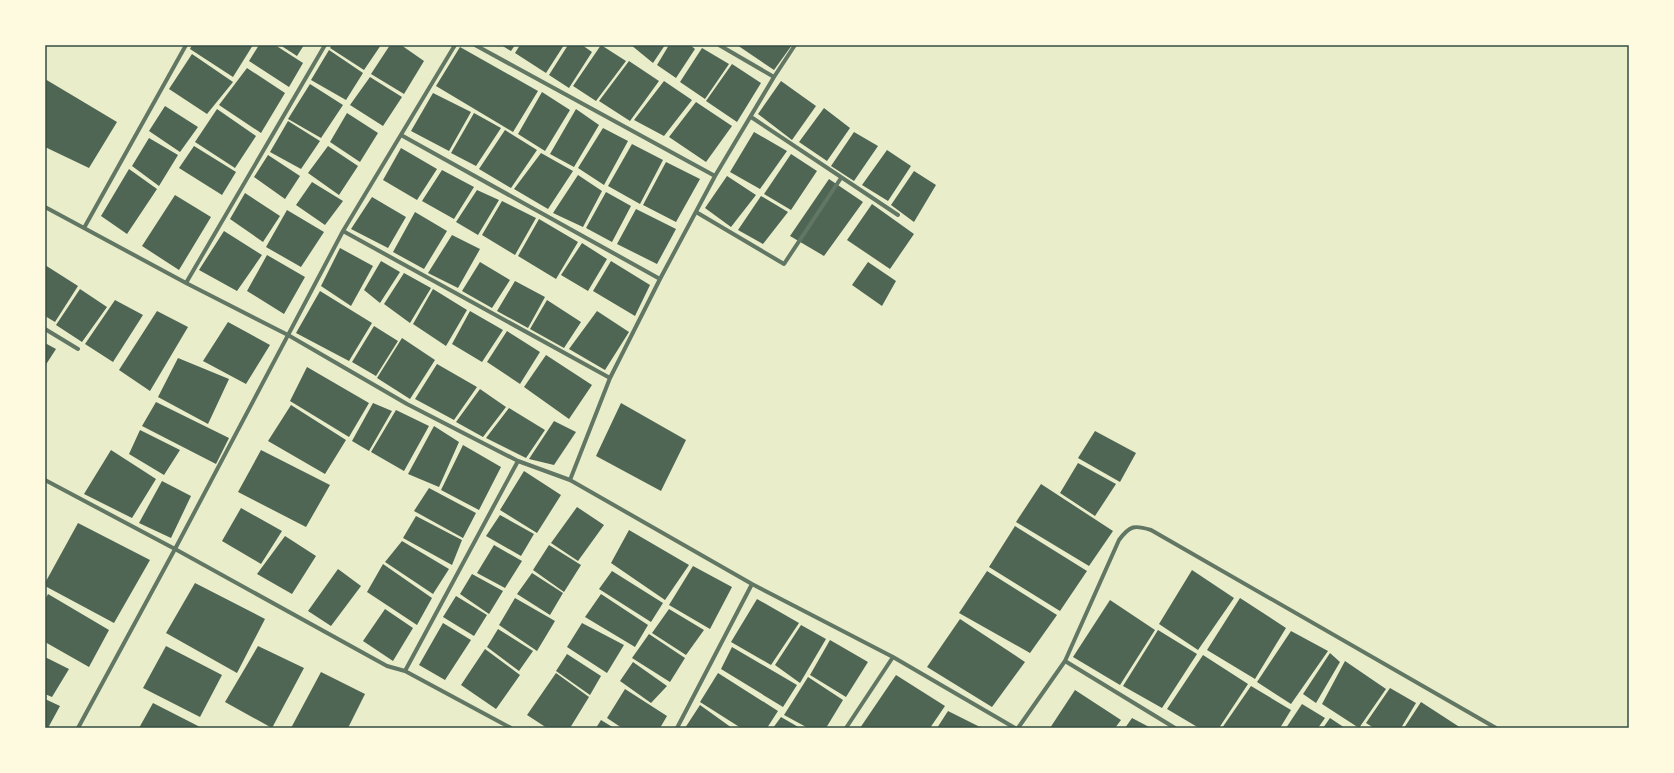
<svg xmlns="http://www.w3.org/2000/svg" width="1674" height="773" font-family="'PT Sans Narrow',sans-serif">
	<rect width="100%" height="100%" fill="#e9edc9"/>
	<!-- building -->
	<path fill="#4f6655" d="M192,45H253L233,77L190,49Z
		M259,45H275L303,63L289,87L249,61Z
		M280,45H304L297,56Z
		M332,45H381L364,70L330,48Z
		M390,45H401L424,61L404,94L371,74Z
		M501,45H515L511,51Z
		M520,45H564L546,73L515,53Z
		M568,45H582L592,52L569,88L549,75Z
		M601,45L626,61L596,101L573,86Z
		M631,45H665L653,63Z
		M669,45H690L695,49L676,78L657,65Z
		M737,45H792L774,70Z
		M460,47L538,91L513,132L436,86Z
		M702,48L729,64L705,99L680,82Z
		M329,50L363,73L346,100L311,80Z
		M192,54L233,82L207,114L169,89Z
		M629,61L659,81L630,121L599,101Z
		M732,64L761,83L737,122L706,101Z
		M247,68L285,93L261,133L219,105Z
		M370,77L402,97L383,126L350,105Z
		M45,79L117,122L89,168L45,147Z
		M664,81L692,100L664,136L634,120Z
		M781,81L816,106L792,140L758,114Z
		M310,84L343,105L321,138L288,119Z
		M542,92L570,110L545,151L518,134Z
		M433,93L471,112L449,151L411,131Z
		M696,102L732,126L706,162L669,137Z
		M165,106L198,127L180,152L149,131Z
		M824,108L850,128L827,161L799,142Z
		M217,109L256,136L235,168L195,142Z
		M576,109L599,125L574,167L550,154Z
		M347,113L378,133L360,162L330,142Z
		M474,113L501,128L476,166L451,153Z
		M288,121L320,141L301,169L270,152Z
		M603,128L628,141L604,185L578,168Z
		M505,130L537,150L511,188L479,169Z
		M754,132L787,151L760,189L730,172Z
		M854,132L878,146L854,181L831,166Z
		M149,138L178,155L159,186L132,166Z
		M632,144L663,160L640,204L608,186Z
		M194,146L236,172L222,195L179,168Z
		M328,146L358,166L339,195L308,173Z
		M401,148L437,169L417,200L383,180Z
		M887,150L911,166L888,201L862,185Z
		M541,153L573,171L548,209L514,189Z
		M791,154L817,171L791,210L764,194Z
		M268,155L300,176L285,199L254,177Z
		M666,162L700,179L676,222L643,205Z
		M129,169L157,189L127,234L101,216Z
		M442,170L474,187L454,219L422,201Z
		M914,171L936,185L914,222L891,205Z
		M578,175L602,191L583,227L553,213Z
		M727,176L756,195L731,227L705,208Z
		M829,179L863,202L824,256L790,236Z
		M312,182L343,201L325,225L296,205Z
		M477,190L499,200L478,235L456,222Z
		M606,192L631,206L612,242L586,228Z
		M245,193L280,216L263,242L230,219Z
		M175,195L211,217L179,270L142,246Z
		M761,196L788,212L763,244L738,230Z
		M372,197L406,217L388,248L351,229Z
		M502,201L536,218L515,255L482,235Z
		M872,204L914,234L890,269L847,240Z
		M636,209L676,229L657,264L617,244Z
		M287,210L324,232L301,267L266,247Z
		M415,212L447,231L424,269L393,252Z
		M539,219L578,242L556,279L518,256Z
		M224,231L262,255L237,291L199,270Z
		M452,235L480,249L458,288L428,273Z
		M582,243L607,259L588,291L561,275Z
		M340,248L373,266L351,306L321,286Z
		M267,255L305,277L284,314L247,291Z
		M381,261L400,272L380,303L364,290Z
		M611,261L650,285L635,316L593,291Z
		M480,262L510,280L492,308L462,291Z
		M868,262L896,281L882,306L852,285Z
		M45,265L78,286L55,322L45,316Z
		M404,273L431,288L410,323L384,304Z
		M515,281L545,297L528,328L497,311Z
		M80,289L107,307L82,342L56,325Z
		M433,289L467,310L446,346L413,324Z
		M320,291L372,323L349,361L296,333Z
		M115,300L143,315L113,362L85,344Z
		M547,300L581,322L564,348L530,329Z
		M157,311L188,327L150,391L119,370Z
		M470,311L503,330L482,362L452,344Z
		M597,311L629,332L605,370L569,349Z
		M228,322L270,345L246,384L203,361Z
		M374,326L398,341L376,376L352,362Z
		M507,331L540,352L520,384L487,362Z
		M402,338L435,360L410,399L377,378Z
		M45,343L56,349L45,366Z
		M546,355L592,385L569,419L524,387Z
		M178,358L229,379L208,424L158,397Z
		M437,364L477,387L454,420L415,399Z
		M307,367L369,403L349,437L290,401Z
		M480,389L506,407L483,437L456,422Z
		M156,402L229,438L216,464L142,426Z
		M373,403L392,411L369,451L352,441Z
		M621,403L686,440L661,491L596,456Z
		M291,405L346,440L325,474L268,441Z
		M509,408L545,430L526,458L486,438Z
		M396,410L429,426L404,471L371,452Z
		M554,421L576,432L554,465L529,459Z
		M434,426L459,442L439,487L408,474Z
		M140,430L180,450L164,475L129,454Z
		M1095,431L1136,453L1120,482L1078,458Z
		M463,445L501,467L479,510L441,490Z
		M111,450L156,479L132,518L84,494Z
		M261,450L330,485L306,527L238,492Z
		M1078,463L1116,484L1095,516L1060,493Z
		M524,471L561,495L537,533L500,510Z
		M162,481L191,496L171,538L139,523Z
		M1041,484L1113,531L1089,566L1016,522Z
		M429,488L476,513L463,538L414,511Z
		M577,507L604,525L578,561L551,543Z
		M241,508L282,531L261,564L222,541Z
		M500,515L534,534L521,556L486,536Z
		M416,516L462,540L452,565L403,538Z
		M78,523L150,560L114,623L45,586V583Z
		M1015,526L1087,571L1060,611L989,567Z
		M629,530L689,565L665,600L611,563Z
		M285,536L316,556L292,594L257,574Z
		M402,541L449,569L433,594L385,562Z
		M494,545L522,561L505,588L477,573Z
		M549,545L581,565L564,592L533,570Z
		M383,564L432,598L417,625L367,592Z
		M693,566L732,587L710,629L669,605Z
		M338,569L361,586L331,626L308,611Z
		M1192,570L1234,598L1198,650L1159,624Z
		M612,571L663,603L651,622L599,589Z
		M987,571L1057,615L1030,653L959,613Z
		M532,573L563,593L550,615L517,594Z
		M472,574L503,591L489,614L460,594Z
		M195,583L265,619L237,673L166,633Z
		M48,594L109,630L89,667L45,642V600Z
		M601,594L648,625L635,647L585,617Z
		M456,596L487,615L474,636L443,617Z
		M515,598L555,621L537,651L499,625Z
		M1240,598L1286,628L1255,679L1207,650Z
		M757,599L799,623L771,665L731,642Z
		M1110,600L1155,630L1120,685L1073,657Z
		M385,609L413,628L393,661L363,641Z
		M669,609L704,630L686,655L652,633Z
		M960,619L1025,662L992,707L927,667Z
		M443,623L471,640L445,680L419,665Z
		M582,623L624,645L607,673L567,647Z
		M801,625L826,639L800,683L775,665Z
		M498,629L533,651L519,671L487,647Z
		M1158,630L1197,654L1162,708L1123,686Z
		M1291,631L1328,651L1291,704L1257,682Z
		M649,634L685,658L670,682L632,658Z
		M830,640L868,662L846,697L810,675Z
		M166,646L222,675L200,717L143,688Z
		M258,646L304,668L272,728L225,702Z
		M732,647L797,685L783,707L721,669Z
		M485,649L520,675L496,709L461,685Z
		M1330,653L1340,662L1316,703L1303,694Z
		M567,654L601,676L590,695L556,671Z
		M1203,655L1248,684L1219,728H1199L1167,709Z
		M45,657L69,669L52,697L45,694Z
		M1345,661L1386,689L1359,728L1322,704Z
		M633,662L667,686L651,703L620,681Z
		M321,672L365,694L348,728H291Z
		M556,673L589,697L570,728H547L527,715Z
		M718,673L778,711L767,728H741L700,702Z
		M896,675L945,706L930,728H860Z
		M808,677L843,700L826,728H808L784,715Z
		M1251,686L1291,710L1280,728H1222Z
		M1390,688L1416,703L1401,728H1374L1366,723Z
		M625,689L667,716L660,728H622L607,718Z
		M1075,690L1121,720L1115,728H1050Z
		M45,699L60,706L48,728L45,727Z
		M1421,702L1461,728H1404Z
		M153,703L202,728H139Z
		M1302,704L1325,718L1318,728H1286Z
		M700,705L732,728H685Z
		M948,711L982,728H937Z
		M781,717L800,728H773Z
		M1132,718L1151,728H1125Z
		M1330,718L1345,728H1323Z
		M601,720L614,728H596Z"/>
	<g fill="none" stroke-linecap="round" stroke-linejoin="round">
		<!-- minor -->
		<path stroke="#617663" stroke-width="4" d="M475,45L715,176
			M719,45L774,77
			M751,117L898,215
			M401,135L660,279
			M45,207L186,283L288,335L407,404L518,461L570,480L752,584L893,657L1015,728
			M696,212L784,264L841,178
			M84,228L186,45
			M343,231L610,378
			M186,283L325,45
			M45,329L78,349
			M45,480L175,549L387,666L405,671L511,728
			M570,480L610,378L660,279L715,176L774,77L795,45
			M1065,661L1175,728
			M405,671L518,461
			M78,728L175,549L343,231L455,45
			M677,728L752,584
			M846,728L893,657
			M1018,728L1065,661L1119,540C1130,525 1135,525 1151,530L1496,728"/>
	</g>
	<!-- border -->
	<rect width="1674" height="773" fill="none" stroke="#fefae0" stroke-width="92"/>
	<rect x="46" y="46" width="1582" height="681" fill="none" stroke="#344e41" stroke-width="1.5"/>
</svg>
